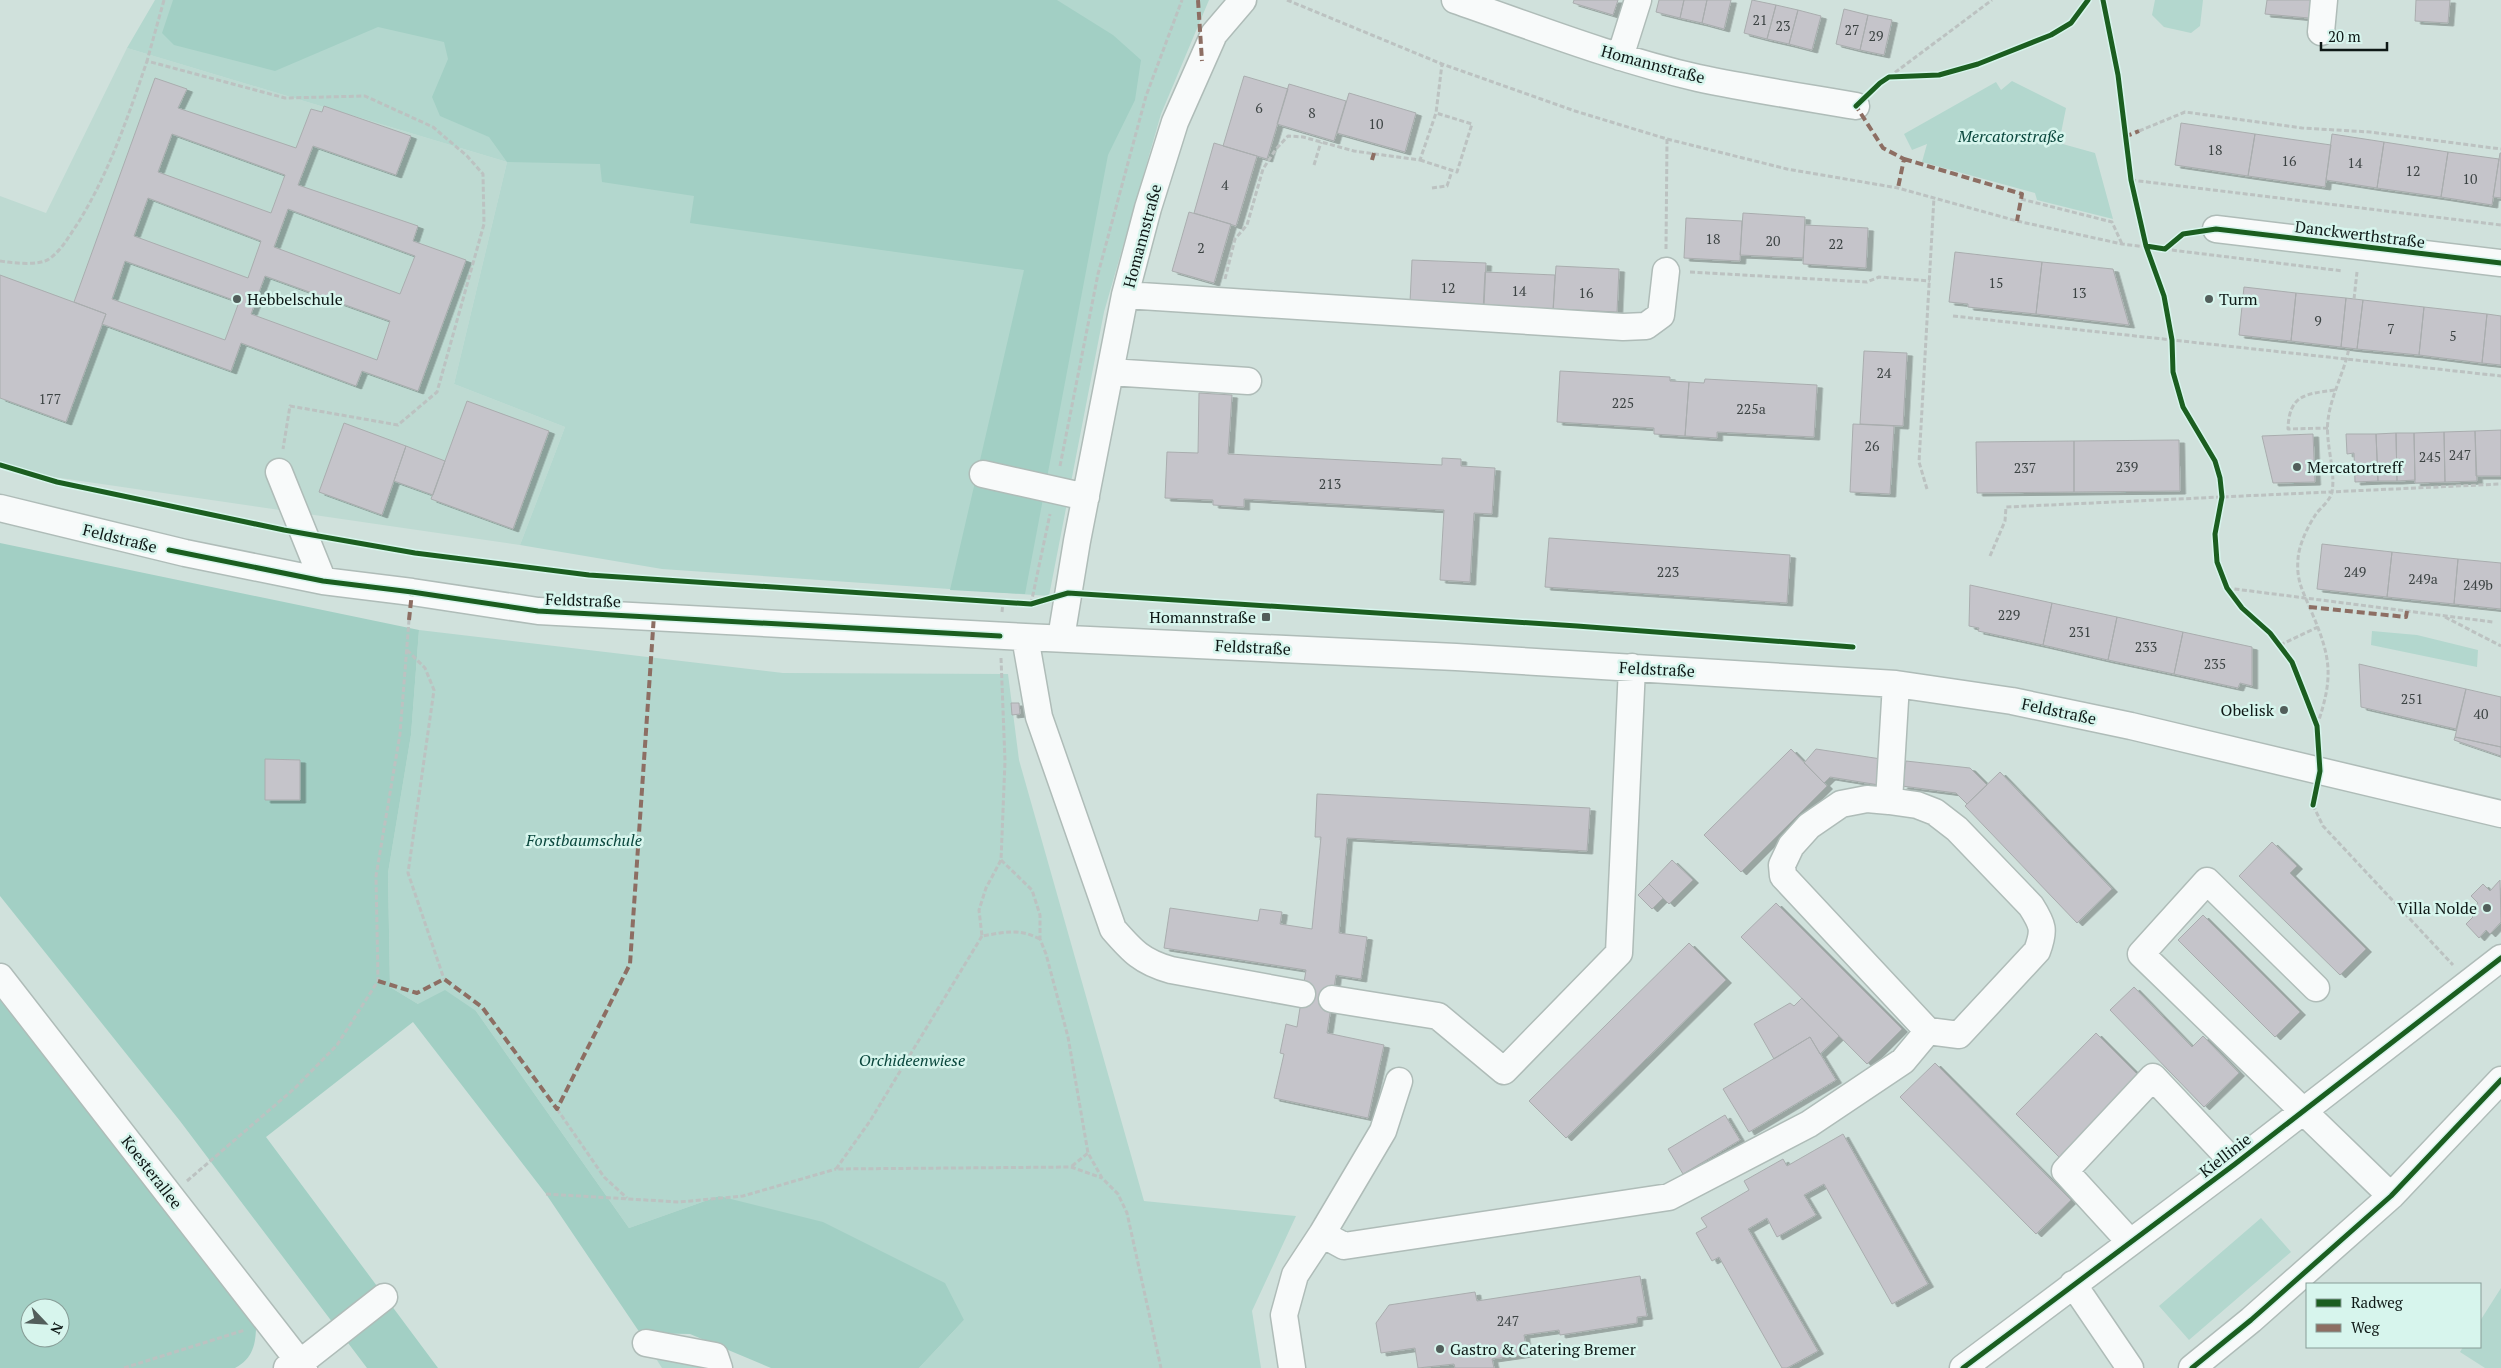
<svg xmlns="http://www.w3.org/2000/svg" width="2501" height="1368" font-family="'PT Serif',serif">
	<defs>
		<filter id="shadow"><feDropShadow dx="5.5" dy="3" stdDeviation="0" flood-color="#0004"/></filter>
	</defs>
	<rect width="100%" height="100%" fill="#d0e1dc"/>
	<!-- built -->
	<path fill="#bedad2" d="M127,48L507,162L454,384L565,427L520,545L33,474L0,462V196L46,213Z"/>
	<!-- green -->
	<path fill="#b3d7ce" d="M155,0H1209L1161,114L1104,312L1049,596L662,569L520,545L565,427L454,384L507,162L127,48Z
		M2155,0H2203L2200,26L2191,33L2164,27L2152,15Z
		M2012,81L2066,108L2059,143L2095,153L2113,219L2037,200L2035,193L1922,162L1927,144L1912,150L1904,134L1996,82L2001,90Z
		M419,630L783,673L1008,674L1019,760L1144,1201L1296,1216L1252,1311L1261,1368H919L964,1320L719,1196L629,1228L476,1011L418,1004L390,987L388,873L411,735Z
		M2372,631L2417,635L2478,650L2477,667L2371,645Z
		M2261,1218L2291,1252L2189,1340L2159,1306Z
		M2501,1288V1368H2485L2460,1352L2463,1347H2480V1321Z
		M646,1343L719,1368H662Z"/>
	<!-- forest -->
	<path fill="#a2cfc4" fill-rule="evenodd" d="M173,0H1057L1113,35L1141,60L1135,100L1108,155L1025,594L950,590L1024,270L690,223L694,196L602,182L600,164L507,162L489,137L440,116L432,97L448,59L444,42L378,27L275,71L174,45L162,33Z
		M0,543L419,630L411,735L388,873L390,987L418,1004L445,990L476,1011L629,1228L719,1196L823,1222L945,1283L964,1320L919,1368H771L690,1334L640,1333L546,1194L413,1022L266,1137L438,1368H367L180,1121L0,896Z
		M0,1000L256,1326C256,1343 253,1359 235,1368H0ZM30,1308H60V1338H30Z"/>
	<!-- building -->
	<path fill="#c5c4ca" stroke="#a9adae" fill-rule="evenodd" filter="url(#shadow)" d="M1574,0H1618L1613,15L1573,3Z
		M1659,0H1684L1680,18L1656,12Z
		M1684,0H1707L1702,23L1680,18Z
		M1707,0H1731L1724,29L1702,23Z
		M1752,0L1776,5L1767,39L1744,33Z
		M2267,0H2311L2309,18L2265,14Z
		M2416,0H2450L2448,23L2415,21Z
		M1776,5L1798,10L1789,44L1767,39Z
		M1844,9L1868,15L1860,50L1836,44Z
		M1798,10L1821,16L1812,50L1789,44Z
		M1868,15L1892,20L1884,55L1860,50Z
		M1244,76L1288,89L1267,159L1223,146Z
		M155,78L187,89L178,108L296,148L311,109L322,112L324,106L411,136L396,175L313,146L298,185L418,226L413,241L466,260L418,391L362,371L356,386L241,343L231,371L102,324L106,314L74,302ZM172,134L285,175L271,213L158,172ZM148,198L261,241L248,278L134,236ZM288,209L415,256L400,294L274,247ZM125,261L239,302L225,340L112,299ZM265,276L390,321L377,360L251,314Z
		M1289,84L1346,101L1334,141L1277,124Z
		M1349,93L1416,113L1405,152L1337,133Z
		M2181,123L2255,134L2248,176L2175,165Z
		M2255,134L2331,145L2325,187L2248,176Z
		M2332,134L2384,142L2377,188L2326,180Z
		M2384,142L2448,152L2441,197L2377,188Z
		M1214,143L1257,156L1236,226L1194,213Z
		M2448,152L2499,159L2492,205L2441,197Z
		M2500,153H2501V198L2493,197Z
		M1189,212L1231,224L1214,283L1172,271Z
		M1743,213L1805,217L1803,258L1740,255Z
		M1686,218L1742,221L1740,261L1684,258Z
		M1805,225L1868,228L1866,268L1803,264Z
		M1955,252L2042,262L2036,314L1968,307V304L1949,302Z
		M1412,260L1486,263L1484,306L1410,302Z
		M2042,262L2113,269L2129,325L2036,314Z
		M1556,266L1619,269L1617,312L1553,309Z
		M1485,272L1555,275L1553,315L1483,311Z
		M0,275L106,314L66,422L0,398Z
		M2244,287L2296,293L2291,341L2239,335Z
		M2296,293L2346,298L2341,347L2291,341Z
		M2346,298L2363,300L2357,349L2341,347Z
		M2363,300L2424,307L2419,355L2357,349Z
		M2424,307L2487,314L2482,363L2419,355Z
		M2487,314L2501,316V365L2482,363Z
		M1864,351L1907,353L1903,426L1860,424Z
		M1560,371L1670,377V381L1689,382L1685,436L1654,434V428L1557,422Z
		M1705,379L1817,385L1814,437L1717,432V438L1685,436L1689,382L1704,383Z
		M1199,393L1232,395L1228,454L1442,465V458L1461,459V466L1495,468L1492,514L1474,513L1470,582L1440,580L1444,510L1244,499V507L1213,505V500L1165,498L1167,452L1198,453Z
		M467,401L549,431L513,529L431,499Z
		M344,423L406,446L382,515L319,492Z
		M1853,424L1894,426L1890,494L1850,492Z
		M2501,430V476H2476L2475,431Z
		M2475,431L2477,481L2445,482L2444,432Z
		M2444,432L2445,482L2415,483L2414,433Z
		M2396,433L2397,481H2378L2376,434Z
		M2396,433H2414L2415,480L2397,481Z
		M2313,434L2315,482L2273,483L2262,436Z
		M2346,434H2376L2378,481L2355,482L2354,453L2347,454Z
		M2179,440L2180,491L2074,492V441Z
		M2074,441V492L1977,493L1976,442Z
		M406,446L445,461L433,495L394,481Z
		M1549,538L1790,555L1787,603L1545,587Z
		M2322,544L2392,552L2387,597L2317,589Z
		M2392,552L2458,559L2454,604L2387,597Z
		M2458,559L2501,563V609L2454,604Z
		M1970,585L2052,603L2043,645L1978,631L1979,628L1969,626Z
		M2052,603L2117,617L2108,660L2043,645Z
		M2117,617L2183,632L2174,674L2108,660Z
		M2183,632L2252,647V686L2240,683L2238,688L2174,674Z
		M2359,664L2466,689L2456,729L2361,707Z
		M2466,689L2501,697V747L2455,737Z
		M1011,703H1019L1020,714L1012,715Z
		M2455,737L2501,747V756L2454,740Z
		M1791,749L1827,786L1741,872L1704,835Z
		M1816,749L1881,759L1879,785L1830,777L1824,783L1804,763Z
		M265,759L300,760V800H265Z
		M1906,761L1970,768L1987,785L1967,804L1956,793L1902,786Z
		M2000,772L2112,889L2077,923L1965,806Z
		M1317,794L1590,808L1587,851L1347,838L1339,933L1367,937L1361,979L1336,975L1327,1033L1384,1045L1368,1118L1274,1098L1284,1054L1280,1053L1286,1024L1297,1027L1306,970L1164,948L1170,908L1258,921L1260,909L1282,912L1280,924L1312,929L1321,837H1315Z
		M2272,842L2297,866L2290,873L2366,949L2340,975L2239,876Z
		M1672,860L1693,880L1669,904L1649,884Z
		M2500,880L2501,922L2490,934L2486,930L2479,938L2466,924L2473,917L2469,913L2478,903L2471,896L2483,884L2490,891Z
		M1649,884L1663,898L1652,909L1638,895Z
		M1776,903L1902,1029L1867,1064L1741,937Z
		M2203,915L2300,1012L2275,1037L2178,940Z
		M1689,943L1726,980L1566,1138L1529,1101Z
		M2134,987L2192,1047L2203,1036L2239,1073L2204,1107L2110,1010Z
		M1802,998L1839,1036L1820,1054L1810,1037L1774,1059L1754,1024L1790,1003L1794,1006Z
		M2096,1033L2139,1076L2059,1157L2016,1114Z
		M1810,1037L1836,1080L1749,1132L1723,1089Z
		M1935,1063L2071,1200L2036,1234L1900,1097Z
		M1725,1115L1740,1140L1683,1174L1668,1149Z
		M1843,1134L1928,1284L1892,1304L1824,1184L1804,1195L1816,1215L1777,1237L1767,1218L1748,1229L1818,1351L1787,1368H1782L1719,1257L1712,1261L1696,1233L1707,1227L1701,1218L1749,1190L1744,1181L1783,1159L1787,1166Z
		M1640,1276L1647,1316L1637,1317V1323L1560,1335L1559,1330L1524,1335L1527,1354L1492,1359L1494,1368H1455L1454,1364L1418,1368L1415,1348L1381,1353L1376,1323L1389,1305L1475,1292L1477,1301Z"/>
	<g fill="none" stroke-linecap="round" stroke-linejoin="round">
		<!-- minor casing -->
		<g stroke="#afbcb8" stroke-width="29">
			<path id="minor" d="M1455,0C1536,28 1615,59 1698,78C1750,89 1803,97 1856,106
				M2321,32L2324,0
				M1620,57L1638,0
				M2216,229L2501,263
				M1125,295L1623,327L1646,326L1661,315L1666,271
				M1110,372L1248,381
				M279,472L323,581
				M983,474L1086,497
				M0,508L185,553L323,581L412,592L538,611L1025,637L1456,657L1896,684L2012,701L2131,726L2501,814
				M1025,637L1039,717L1113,929C1132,951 1142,962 1171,970L1302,994
				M1061,638L1077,541L1125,295L1148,208L1175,122L1214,34L1243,0
				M1889,801L1896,684
				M0,977L304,1368
				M2316,988L2207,881L2141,954L2391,1196
				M1332,999L1438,1016L1504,1071L1619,953L1632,667
				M1322,1234L1344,1246L1669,1197L1809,1124L1903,1061L1928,1031L1959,1035L2037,951C2045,930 2043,925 2031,906L1957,829L1935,812L1917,805L1889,801L1867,799L1841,804L1809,826L1791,846L1782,865L1783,876L1928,1031
				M2130,1242L2065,1171L2153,1077L2235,1164
				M2073,1284L2130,1368
				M646,1343L715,1356L719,1368
				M287,1368L300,1363L384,1297
				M1292,1368L1284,1315L1295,1275L1322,1234L1383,1131L1399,1081
				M1963,1368L2235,1164L2501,958
				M2192,1368L2251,1320L2391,1196L2501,1080"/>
		</g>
		<!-- path -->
		<path stroke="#bcc2c1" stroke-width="3" stroke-dasharray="5 2.5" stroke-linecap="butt" d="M164,0L147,61L285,98L365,96L433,127L467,156L483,174L484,224L437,392L398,425L290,406L283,449
			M1287,0L1442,64L1575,111L1667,139L1787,169L1898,188L2017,221L2122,244L2343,271
			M1889,77L1992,0
			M2139,131L2185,112L2302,128L2370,132L2501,149
			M1420,160L1457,172L1472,124L1436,113
			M1314,165L1321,142
			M2131,180L2501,225
			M1432,188L1447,186L1452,171
			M2021,199L2112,222L2122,244
			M2166,248L2183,234L2195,232
			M1666,249L1667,139
			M0,261C12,263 39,266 49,259C62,250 69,236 78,223C109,173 128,117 147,61
			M1690,272L1867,282L1879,277L1930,281
			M1225,279L1235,239L1247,225L1263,169L1276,149L1288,136L1303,137L1354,151L1420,160L1436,113L1442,64
			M2354,299L2357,272
			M1953,316L2501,376
			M2328,428L2288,429C2289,394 2306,394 2335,390
			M1060,466L1098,274L1146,96L1182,0
			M1927,489L1919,462L1934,197
			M1990,556L2005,521L2006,507L2501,484
			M2227,588L2493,622
			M1031,604L1050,514
			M1002,612L1003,602
			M2445,617L2501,646
			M2280,645L2318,627
			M407,650L425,668L434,690L408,873L444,979
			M1001,658L1005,761L1001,860L986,888L979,910L982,936C1006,932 1018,928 1040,939
			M2317,726C2333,678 2332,660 2312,613C2304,593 2296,582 2298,559C2299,544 2308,526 2316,514C2321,507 2330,501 2332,492C2336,471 2325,443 2328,420C2331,395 2344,373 2349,348
			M2313,805L2323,826L2453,965
			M1001,860L1032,890L1040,915V939L1046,954L1068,1037L1088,1153L1102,1178L1118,1194L1127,1213L1161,1368
			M982,936L870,1121L836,1169L1071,1167L1102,1178
			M557,1109L604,1177L627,1198
			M1072,1166L1088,1153
			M187,1181L295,1088L337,1045L378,981L376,876L400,734L409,620
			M546,1194L679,1202L743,1196L836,1169
			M124,1368L245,1330"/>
		<!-- minor -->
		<use href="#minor" stroke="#f8fafa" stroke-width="26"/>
		<!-- quiet -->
		<path stroke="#8d6e63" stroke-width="4" stroke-dasharray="8 4" stroke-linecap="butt" d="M1198,0L1202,61
			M1858,104L1856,106L1883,148L1904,159L1898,188
			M2124,137L2139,131
			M1904,159L2022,194L2017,221
			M1372,160L1374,153
			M2309,607L2406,617L2407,611
			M409,620L412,592
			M378,981L417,993L444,979L482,1007L557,1109L630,964L654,615"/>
		<!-- cycleway casing -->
		<g stroke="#d7f5ed" stroke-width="8">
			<path id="cycleway" d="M2103,0L2118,75L2131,180L2146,246L2164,296L2172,340L2173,372L2183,407L2215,461L2220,478L2222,497L2215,534L2217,562L2227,588L2242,608L2270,633L2292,662L2305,695L2317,726L2320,771L2313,805
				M1856,106L1880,83L1889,77L1939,75L1978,64L2051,35L2071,23L2088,0
				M2146,246L2165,249L2183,234L2216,229L2501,263
				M0,465L57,482L284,530L415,553L589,575L1031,604L1068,593L1577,626L1853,647
				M169,550L323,581L412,592L538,611L1000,636
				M1963,1368L2235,1164L2501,958
				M2192,1368L2251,1320L2391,1196L2501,1080"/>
		</g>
		<!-- cycleway -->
		<use href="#cycleway" stroke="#1b5e20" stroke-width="5"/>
	</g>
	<!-- markers -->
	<g fill="#525e5b" stroke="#d7f5ed" stroke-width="2">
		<circle cx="237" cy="299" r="5"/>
		<circle cx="2209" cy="299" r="5"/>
		<circle cx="2297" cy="467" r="5"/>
		<rect x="1261" y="612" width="10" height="10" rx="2.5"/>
		<circle cx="2284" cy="710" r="5"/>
		<circle cx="2487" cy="908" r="5"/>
		<circle cx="1440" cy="1349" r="5"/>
	</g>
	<g text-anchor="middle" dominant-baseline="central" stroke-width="5" stroke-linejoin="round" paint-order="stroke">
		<!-- number labels -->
		<g font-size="14" fill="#3c4343">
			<text x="1760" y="19">21</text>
			<text x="1783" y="25">23</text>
			<text x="1852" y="29">27</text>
			<text x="1876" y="35">29</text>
			<text x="1259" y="107">6</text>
			<text x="1312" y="112">8</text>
			<text x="1376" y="123">10</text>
			<text x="2215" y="149">18</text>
			<text x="2289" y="160">16</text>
			<text x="2355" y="162">14</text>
			<text x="2413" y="170">12</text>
			<text x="2470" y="178">10</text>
			<text x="1225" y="184">4</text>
			<text x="1713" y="238">18</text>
			<text x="1773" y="240">20</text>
			<text x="1836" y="243">22</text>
			<text x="1201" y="247">2</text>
			<text x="1996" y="282">15</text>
			<text x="1448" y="287">12</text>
			<text x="1519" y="290">14</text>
			<text x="1586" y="292">16</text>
			<text x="2079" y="292">13</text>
			<text x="2318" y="320">9</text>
			<text x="2391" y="328">7</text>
			<text x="2453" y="335">5</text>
			<text x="1884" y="372">24</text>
			<text x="50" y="398">177</text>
			<text x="1623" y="402">225</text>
			<text x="1751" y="408">225a</text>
			<text x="1872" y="445">26</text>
			<text x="2460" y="454">247</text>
			<text x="2430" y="456">245</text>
			<text x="2127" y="466">239</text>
			<text x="2025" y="467">237</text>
			<text x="1330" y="483">213</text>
			<text x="1668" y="571">223</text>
			<text x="2355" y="571">249</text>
			<text x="2423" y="578">249a</text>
			<text x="2478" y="584">249b</text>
			<text x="2009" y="614">229</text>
			<text x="2080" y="631">231</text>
			<text x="2146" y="646">233</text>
			<text x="2215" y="663">235</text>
			<text x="2412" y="698">251</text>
			<text x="2481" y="713">40</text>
			<text x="1508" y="1320">247</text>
		</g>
		<!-- street labels -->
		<g font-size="16" fill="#0e1816" stroke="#d7f5ed">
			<text transform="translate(1653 64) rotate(15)">Homannstraße</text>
			<text transform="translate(2360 234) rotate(7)">Danckwerthstraße</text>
			<text transform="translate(1142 236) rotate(-75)">Homannstraße</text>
			<text transform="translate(120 538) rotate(14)">Feldstraße</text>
			<text transform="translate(583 600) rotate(2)">Feldstraße</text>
			<text transform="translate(1253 647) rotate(3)">Feldstraße</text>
			<text transform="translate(1657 669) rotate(3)">Feldstraße</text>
			<text transform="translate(2059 711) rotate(12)">Feldstraße</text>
			<text transform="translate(2225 1155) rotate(-38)">Kiellinie</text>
			<text transform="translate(152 1172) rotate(52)">Koesterallee</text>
		</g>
		<!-- park labels -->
		<g font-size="16" font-style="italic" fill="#09463c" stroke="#d7f5ed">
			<text x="2011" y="136">Mercatorstraße</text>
			<text x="584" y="840">Forstbaumschule</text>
			<text x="912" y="1060">Orchideenwiese</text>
		</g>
		<!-- poi labels -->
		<g font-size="16" fill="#0e1816" stroke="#d7f5ed" text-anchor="start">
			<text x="247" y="299">Hebbelschule</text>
			<text x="2219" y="299">Turm</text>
			<text x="2307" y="467">Mercatortreff</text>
			<text x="1256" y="617" text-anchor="end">Homannstraße</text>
			<text x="2274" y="710" text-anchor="end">Obelisk</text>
			<text x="2477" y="908" text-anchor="end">Villa Nolde</text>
			<text x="1450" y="1349">Gastro &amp; Catering Bremer</text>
		</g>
	</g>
	<!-- legend -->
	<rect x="2306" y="1283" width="175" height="65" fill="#d7f5ed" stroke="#879d97"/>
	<rect x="2316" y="1299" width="25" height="8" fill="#1b5e20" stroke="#879d97"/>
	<text x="2351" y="1308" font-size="15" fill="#0e1816">Radweg</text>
	<rect x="2316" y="1324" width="25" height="8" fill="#8d6e63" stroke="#879d97"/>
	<text x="2351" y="1333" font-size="15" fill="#0e1816">Weg</text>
	<!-- north arrow -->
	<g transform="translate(45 1323) rotate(115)"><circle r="24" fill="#d7f5ed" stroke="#879d97"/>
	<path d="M0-4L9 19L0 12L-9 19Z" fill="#525e5b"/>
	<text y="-8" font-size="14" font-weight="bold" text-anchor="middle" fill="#0e1816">N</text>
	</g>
	<!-- scale -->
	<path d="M2321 42v8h66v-8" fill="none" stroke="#0e1816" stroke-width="2.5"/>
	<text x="2328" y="42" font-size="15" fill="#0e1816" stroke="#d7f5ed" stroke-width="4" paint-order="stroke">20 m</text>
</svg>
